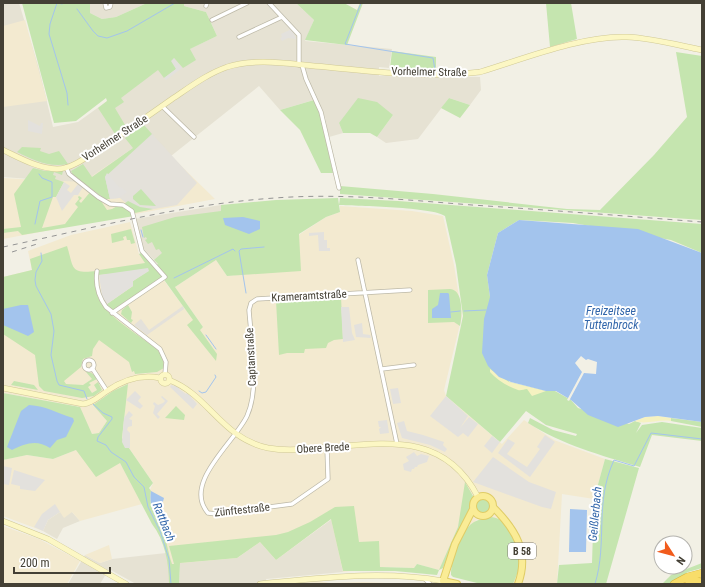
<svg xmlns="http://www.w3.org/2000/svg" width="705" height="587" font-family="'Roboto Condensed',sans-serif">
	<rect width="100%" height="100%" fill="#f2f0e5"/>
	<!-- residential -->
	<path fill="#e6e2d3" d="M3,3H19L39,69L53,127L78,122L160,63L217,36L206,12L184,6V3H296L314,20L305,41L392,49L389,68L379,67V76L480,77L481,90L470,105L449,98L418,139L386,143L377,137L393,115L339,123L343,133L329,137L325,117L317,99L280,110L259,86L171,156L133,148L83,183L3,177Z
		M90,3H147L116,17L102,19L90,13Z
		M221,205V212L158,264L143,248L135,219Z
		M60,512H72L80,521L63,528L57,539L43,531L48,520Z
		M332,519L343,572L266,579L267,584H179L180,563L237,558L260,542L276,560Z
		M166,553L169,565V584H136L109,569L100,584H68L85,555L100,563L112,559Z"/>
	<!-- commercial -->
	<path fill="#f3ead0" d="M25,20L47,101L3,107V26Z
		M133,148L171,156L215,199L3,239V178L83,182Z
		M340,206L412,211L443,216L454,265L462,316L444,390L446,396L502,444L524,420L554,440L605,459L594,499L562,494L557,584H513L518,574L491,517L476,520L455,553L451,568H443L439,570L417,564L414,568L382,567L343,572L331,519L276,560L260,542L237,558L171,564L163,532L164,522L150,490L153,483L122,438L125,411L93,405L107,421L99,433L92,434L79,407L3,393V277L32,270L28,251L71,235L130,222L139,254L154,267L200,329L203,327L175,287L216,260L227,276L238,275L326,217L340,212Z
		M76,450L120,463L142,504L80,521L72,512L64,518L60,512L48,520L43,531L3,516V460L27,455L53,459Z
		M3,526L39,539L80,561L67,584H3Z
		M109,545L112,559L100,563L85,555Z
		M320,581L329,583L364,582L411,584H281Z"/>
	<!-- industrial -->
	<path fill="#e4e1da" d="M144,125L197,183L177,205L137,212L120,198L105,199L83,183L133,148Z
		M183,306L184,309L147,335L134,325L141,319L149,330Z"/>
	<!-- green -->
	<path fill="#c5e5af" d="M22,3H90V13L102,19L116,17L147,3H184V6L206,12L217,36L190,49L196,60L183,68L174,58L176,69L164,78L158,70L121,98L124,102L115,108L125,125L115,134L98,108L107,101L106,98L76,121L54,123Z
		M296,3H344L357,10L360,3H363L347,45L305,40L314,20Z
		M546,3H571L577,39L550,47Z
		M392,51L436,57V70L390,68Z
		M676,52L702,56V220L340,194V186L433,194L567,209L600,210L654,155L687,117Z
		M358,98L377,102L393,115L377,137L370,133H343L339,123Z
		M449,98L470,105L460,118L441,108Z
		M314,100L320,112L333,173H321L300,130L280,110Z
		M144,125L152,134L105,177L110,199H105L73,175L71,171L83,164L92,177L133,148L125,138Z
		M22,147L41,148L40,151L49,154L59,151L68,164C50,168 33,160 17,152Z
		M33,168L45,171H63L62,175L54,172L53,175L56,176L55,179L64,182L56,197H53L42,228L65,224L78,207L75,204L79,199L78,197L79,196L82,198L79,201L81,203L91,191L99,198L107,210L112,209L121,204L132,211L134,216L22,235L18,231L3,233V229L21,227L14,194Z
		M141,189L156,206L140,205L133,199V196Z
		M338,198L340,212L326,217L299,234L301,271L227,276L216,260L175,287L203,327L200,330L217,354L216,361L187,325L193,320L162,277L112,313L106,307L107,304L133,286V281L148,271L99,275V279L96,280C96,287 96,295 100,301C107,316 143,338 157,349C162,356 164,360 164,368L157,372L135,374L134,371L132,372L129,362L99,340L93,349L92,356L83,359L81,367L64,381L66,384L83,385L92,379L86,372C92,372 94,374 97,379L89,383L91,385L88,387L92,393L97,390L94,385L98,382L102,390L94,396L82,398L44,391L39,386L35,355L3,334V277L32,270L30,259L67,246C74,269 70,274 97,271V277L99,270L145,263L139,254L143,252L155,266L158,264L154,260L162,253L159,249L156,250L152,242L148,244L145,240L147,239L146,237L144,238L142,227L175,217L221,211V205L276,200Z
		M340,198L398,201L702,224V253L671,240L573,223L519,220L498,233L487,275L490,297L509,382L546,391H555L571,400L578,408L629,424L635,421L641,423L636,433L642,425L662,422L702,428V441L652,435L640,467C600,455 563,445 528,423L530,418L553,430L576,436L577,434L546,425L526,411L500,442L446,396L463,316L456,265L445,216C433,207 358,206 339,205Z
		M128,201L140,207L153,209L135,213L124,204Z
		M131,229L135,243L131,244L130,240H127L126,236L123,237L124,240L112,243L111,234Z
		M450,289C464,290 462,316 460,326L454,322L428,323V290Z
		M341,297L343,339L334,340L328,343L326,348L305,349L304,353H287L279,355L276,301Z
		M128,305L132,312L131,319L133,320L131,323L121,314L122,310Z
		M14,381L34,385L38,390L11,385Z
		M128,384L122,438L153,483L149,488L151,491C148,507 156,516 162,530C167,540 168,553 172,564H174L169,546L276,535L288,532L310,522L335,507L354,506L359,542L379,541L380,567L414,568L417,564L439,570L458,527L465,482L473,496L471,510L453,542L443,568L439,570L437,575L395,571H343L331,519L276,560L260,542L237,558L180,563L179,584H169C169,563 165,541 152,524L120,463L96,477L76,450L53,459L27,455L3,460V393L80,407L92,434L99,433L107,421L93,405L113,391Z
		M176,406L185,415L184,420L165,418Z
		M671,418L702,422V427L671,421Z
		M605,459L639,468L606,584H557L559,565L592,563L594,499Z
		M475 506a8 8 0 1 1 16 0a8 8 0 1 1-16 0Z
		M491,517C510,518 520,547 520,563C519,570 516,577 513,584H481L453,577L451,575C451,560 461,527 476,521C480,519 486,519 491,517Z
		M702,563V568L688,572L669,584H662L671,575Z"/>
	<!-- sand -->
	<path fill="#f5f2c1" d="M490,369L509,382L546,391L532,396L527,389C524,389 521,391 518,390C508,387 497,380 490,372Z
		M658,416L671,418V421C659,419 645,425 635,421L645,417Z"/>
	<!-- parking -->
	<path fill="#e3e1dd" d="M292,29L296,39L288,38L282,41L280,38L282,37L281,34Z
		M174,58L182,68L166,80L164,78L176,69L171,61Z
		M28,120L40,126L41,123H43L42,134L28,131Z
		M107,173L120,188L121,187L127,192L119,198L110,199L105,177Z
		M64,182L70,186L67,190L71,193L78,184L83,187L78,195H74L62,211L56,197Z
		M324,232V240H327V248H330V251H319L318,235L309,236V233Z
		M148,268L149,271L133,281V286L107,304L102,296L99,275Z
		M341,307H349L352,333L355,340L343,342Z
		M362,323L363,334L370,335L371,338L356,337L354,325Z
		M171,385L180,387L179,389L186,394L187,392L192,396L191,397L197,404L193,409L170,387Z
		M398,388L401,403L393,404L390,389Z
		M135,391L141,397L138,401L143,406L140,409L126,400Z
		M162,396L168,401L157,414L160,417L158,419L153,413L155,406L153,404L154,402L158,405L163,403L165,401L161,397Z
		M446,396L468,416L460,428L469,417L478,424L468,437L463,433L458,437L430,416Z
		M129,411L133,415L129,419L132,420V426L128,427L127,430L130,433V448H125L122,442L124,418Z
		M387,420L389,433L380,434L379,429L381,427H379L378,421Z
		M404,421L407,431L423,435L444,442L443,445L447,449L445,452L430,445L402,438L397,423Z
		M545,435L555,442L530,477L498,453L508,439L515,443L507,454L527,467L540,449L537,447Z
		M492,436L500,442L492,453L484,446Z
		M414,452L417,456L421,454L429,456L427,462L418,465L417,467H415L414,469H412L411,472L404,470L403,464L409,461L406,457Z
		M493,457L529,482L556,492L551,509L542,507L473,482Z
		M3,466L12,468L9,485L3,484Z
		M14,470L45,480L35,491L20,489V486L11,484Z
		M55,504L60,512L48,520L43,531L34,527L42,514Z"/>
	<!-- water -->
	<path fill="#a3c4ed" d="M243,217L260,221V229L249,234L225,225L223,218Z
		M519,220L638,229L702,253V422L658,416L645,417L618,427L588,415L571,400L556,391H546L511,382L499,377L488,366L482,353L484,319L490,297L487,275L498,233Z
		M448,293L449,294L451,318H432V309L438,305L440,293Z
		M21,305H28L34,332L28,336L3,325V309Z
		M29,405C47,406 56,413 73,418L74,421L66,437L57,440L50,448C36,439 25,444 12,450L7,447L21,411Z
		M151,491L164,498L160,512L165,525L163,532C158,517 148,509 151,491Z
		M570,509L587,510L586,552H569Z"/>
	<!-- pier -->
	<path fill="#f2f0e5" d="M581,356L586,360L588,359L597,362L596,374L584,373L569,401L567,400L582,372L575,363Z"/>
	<g fill="none" stroke-linecap="round" stroke-linejoin="round">
		<!-- stream -->
		<path stroke="#a3c4ed" stroke-width="1" d="M57,3L50,24L49,34L67,93L68,105
			M58,3L62,4
			M361,3L345,44L433,58L435,70
			M77,9L93,31L98,36L107,38L127,31L175,3
			M35,224L40,201L52,197V182L42,178L39,174
			M141,230L143,237
			M41,253L42,261L36,272L35,280L36,286L51,314L54,331L51,355L57,381L59,385L84,391L87,399
			M174,278L233,249L235,251
			M246,293L239,251L241,249L264,247
			M464,311L486,310
			M451,312L460,311
			M206,335L216,349
			M199,391L202,393L206,392L216,377L215,375
			M93,404L103,413L112,417V419L98,437L97,441L106,445L111,452L126,462L134,477L144,487L148,507L160,531L169,559L171,584
			M595,584C608,541 594,504 614,460L634,466L651,433L702,439"/>
		<!-- street casing -->
		<g stroke="#bdb9a8" stroke-width="5">
			<path id="street" d="M105,3L106,8L110,7L111,3
				M269,3L299,35V65
				M206,6L207,3
				M212,20L247,3
				M239,37L282,17
				M302,65L306,79L321,112L339,188
				M162,106L194,137
				M66,167L69,174L98,197L110,204L123,205L132,211L142,251L165,277L112,313
				M358,260L397,444
				M97,271C95,285 98,296 106,307L160,349L166,362L165,374
				M84 365a5 5 0 1 1 10 0a5 5 0 1 1-10 0Z
				M92,368L107,391
				M382,369L414,365
				M327,448L328,479L292,504L216,514L208,513C182,483 235,442 247,416C260,388 251,340 249,310L251,303L257,299L410,290
				M425,579L430,584"/>
		</g>
		<!-- secondary casing -->
		<g stroke="#d0c996" stroke-width="6">
			<path id="secondary" d="M3,150C20,158 37,168 57,169C72,169 88,156 100,148C124,133 148,116 172,99C190,87 207,74 227,67C258,57 294,65 326,67C373,72 434,78 480,72C523,59 583,35 627,37C652,38 677,45 702,50
				M160.5 379a4.5 4.5 0 1 1 9 0a4.5 4.5 0 1 1-9 0Z
				M169,380C209,395 221,438 268,448C284,451 301,450 317,448C381,444 443,429 478,497
				M3,388L83,404C93,403 99,396 107,391C123,380 141,374 160,378
				M3,521L48,539L126,584
				M260,584C322,578 382,570 443,581"/>
		</g>
		<!-- primary casing -->
		<g stroke="#dfcc66" stroke-width="8">
			<path id="primary" d="M473 506a10 10 0 1 1 20 0a10 10 0 1 1-20 0Z
				M493,507C515,529 530,552 518,584
				M457,584L443,581L455,544L473,509"/>
		</g>
		<!-- highway casing -->
		<g stroke="#d7b43a" stroke-width="8">
			<path id="highway" d="M688,580L702,582
				M674,584L687,577L702,573"/>
		</g>
		<!-- street -->
		<use href="#street" stroke="#fff" stroke-width="3.5"/>
		<!-- secondary -->
		<use href="#secondary" stroke="#fcf7c4" stroke-width="5"/>
		<!-- primary -->
		<use href="#primary" stroke="#faec96" stroke-width="6"/>
		<!-- highway -->
		<use href="#highway" stroke="#f8dd6a" stroke-width="7"/>
		<!-- rail -->
		<path stroke="#949494" stroke-width="1" stroke-dasharray="5 5" stroke-linecap="butt" d="M3,247C93,228 183,204 275,198C341,193 407,200 472,205C549,210 625,216 702,222
			M12,252L37,244"/>
	</g>
	<g text-anchor="middle" dominant-baseline="central" stroke-width="4" stroke-linejoin="round" paint-order="stroke">
		<!-- shield labels -->
		<rect fill="#fff" stroke="#7c7972" stroke-width="1" x="508" y="543" width="28" height="16" rx="3"/>
		<g font-size="10" font-weight="bold" fill="#444035">
			<text x="522" y="551">B 58</text>
		</g>
		<!-- street labels -->
		<g font-size="11" fill="#444035" stroke="#fff">
			<text transform="translate(429 72) rotate(1)">Vorhelmer Straße</text>
			<text transform="translate(115 138) rotate(-33)">Vorhelmer Straße</text>
			<text transform="translate(309 296) rotate(-3)">Krameramtstraße</text>
			<text transform="translate(251 357) rotate(-93)">Captanstraße</text>
			<text transform="translate(323 448) rotate(-3)">Obere Brede</text>
			<text transform="translate(242 510) rotate(-6)">Zünftestraße</text>
		</g>
		<!-- water labels -->
		<g font-size="12" font-style="italic" fill="#3367ab" stroke="#fff">
			<text x="611" y="311">Freizeitsee<tspan x="611" dy="14">Tuttenbrock</tspan></text>
			<text transform="translate(595 514) rotate(-85)">Geißlerbach</text>
			<text transform="translate(164 522) rotate(68)">Rattbach</text>
		</g>
	</g>
	<!-- border -->
	<rect width="705" height="587" fill="none" stroke="#444035" stroke-width="8"/>
	<!-- north arrow -->
	<g transform="translate(673 555) rotate(126)"><circle r="19" fill="#ffffff" stroke="#b4b3ae"/>
	<path d="M0-3L7 15L0 10L-7 15Z" fill="#f15b1c"/>
	<text y="-6" font-size="11" font-weight="bold" text-anchor="middle" fill="#444035">N</text>
	</g>
	<!-- scale -->
	<path d="M14 567v6h96v-6" fill="none" stroke="#444035" stroke-width="2"/>
	<text x="20" y="567" font-size="12" fill="#444035" stroke="#ffffff" stroke-width="3" paint-order="stroke">200 m</text>
</svg>
